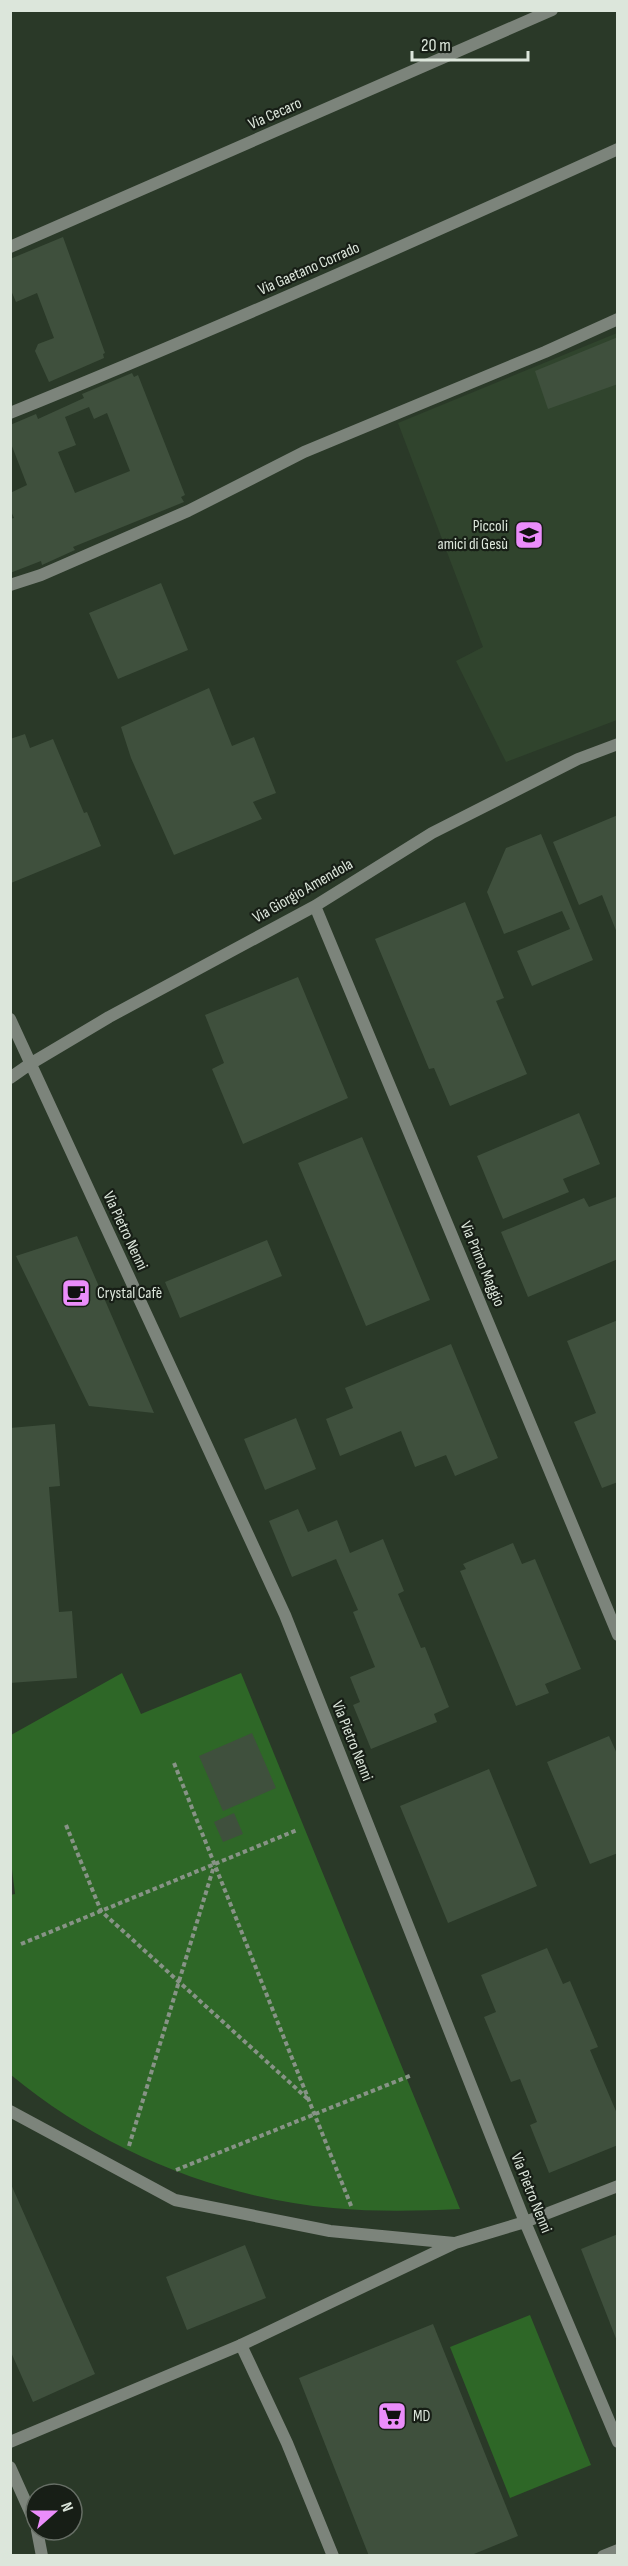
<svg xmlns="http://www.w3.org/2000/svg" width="628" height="2566" font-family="'Sofia Sans Condensed',sans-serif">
	<rect width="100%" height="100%" fill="#2a3928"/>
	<!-- built -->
	<path fill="#30442d" d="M617,333V720L506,762L456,661L483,647L398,423Z"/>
	<!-- green -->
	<path fill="#2e6727" d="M122,1673L141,1714L241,1673L460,2209C418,2211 376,2212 333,2208C218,2198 100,2149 11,2075L10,1895L15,1894L10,1853L11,1735Z
		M530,2315L591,2465L510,2498L450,2347Z"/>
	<!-- building -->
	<path fill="#3f503d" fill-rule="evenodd" d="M63,237L105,353L103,354L104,358L49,382L35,351L38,344L54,338L37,293L16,302L10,288V259Z
		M618,337V384L548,409L535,371Z
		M132,373L134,377L138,375L185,495L181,497L184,502L73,547L75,550L42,565L41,561L10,573V519L14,518L10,509V493L27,485L10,441V425L36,414L38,419L84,398L82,394ZM89,407L94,419L107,413L130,471L75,493L58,452L76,445L65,417Z
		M161,583L188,650L118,679L89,613Z
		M209,688L232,746L254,737L276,793L253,802L262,819L174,855L131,758L121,727Z
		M25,734L30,748L53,739L84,813L87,812L101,846L11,883L10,739Z
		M618,815V933H617L602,895L579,905L553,842Z
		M541,834L593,960L532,986L517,951L570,929L562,911L504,934L487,892L506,848Z
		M465,902L504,998L496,1001L527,1074L450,1106L434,1068L429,1069L375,939Z
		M298,977L348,1098L243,1144L212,1069L224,1063L205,1015Z
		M579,1113L600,1164L563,1179L569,1192L503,1219L477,1156Z
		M362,1137L430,1300L366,1326L298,1163Z
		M616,1197L618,1259L528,1297L501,1232L584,1198L589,1207Z
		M77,1236L154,1413L89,1406L16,1256Z
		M267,1240L282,1276L180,1318L165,1282Z
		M618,1320V1482L602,1488L574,1422L596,1413L567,1341Z
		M451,1344L498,1458L455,1476L446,1455L415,1467L401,1431L340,1456L326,1419L353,1408L345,1388Z
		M296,1418L316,1469L265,1490L244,1439Z
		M55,1424L60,1486L49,1487L59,1612L72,1611L77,1678L10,1683V1428Z
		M298,1509L308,1532L337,1520L350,1553L383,1539L404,1591L398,1594L421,1648L425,1647L449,1707L434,1714L437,1722L371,1749L353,1705L360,1702L350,1677L375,1667L353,1612L358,1610L336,1559L292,1577L269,1521Z
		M513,1543L522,1564L535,1559L581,1669L545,1684L549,1693L516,1706L460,1571L466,1569L463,1564Z
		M252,1733L276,1788L223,1811L199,1756Z
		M609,1736L618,1756V1853L590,1864L547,1762Z
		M489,1769L537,1886L448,1923L400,1806Z
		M234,1813L243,1834L223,1842L214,1822Z
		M547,1948L563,1984L570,1981L598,2047L590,2050L618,2116V2145L549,2173L530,2125L537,2122L520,2079L511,2082L484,2017L496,2012L481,1975Z
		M10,2182L95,2374L33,2402L10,2350Z
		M618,2234V2341H617L581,2249Z
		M245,2245L266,2298L187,2330L166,2277Z
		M433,2324L518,2536L469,2556H369L299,2378Z"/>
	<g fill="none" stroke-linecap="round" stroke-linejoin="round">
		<!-- path -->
		<path stroke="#879386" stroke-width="4" stroke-dasharray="4.5 3" stroke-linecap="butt" d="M174,1763L352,2208
			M66,1825L101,1911L309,2100
			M21,1944L297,1830
			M129,2146L214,1866
			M176,2170L412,2075"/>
		<!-- service -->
		<path stroke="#7c847b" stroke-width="12" d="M10,585L41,575L188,511L304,452L545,352L618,319
			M241,2345L287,2443L333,2556"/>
		<!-- minor -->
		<path stroke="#7c847b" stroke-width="12" d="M10,247L552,10
			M10,413C215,330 417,240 618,149
			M315,906L618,1635
			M10,1019L285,1615L525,2222L618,2442
			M10,1078L30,1064L109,1017L315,906L432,833L578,759L618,744
			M10,2111L175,2200L330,2231L454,2243
			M10,2442L241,2345L455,2243L525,2222L618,2186
			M10,2467L36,2525
			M37,2530L42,2556
			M603,2556L618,2550"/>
	</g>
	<!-- icons -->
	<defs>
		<g id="school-square" transform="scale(1.5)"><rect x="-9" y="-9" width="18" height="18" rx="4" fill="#eb8dfb" stroke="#171e16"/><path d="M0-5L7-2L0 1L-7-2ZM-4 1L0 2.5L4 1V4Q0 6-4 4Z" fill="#111"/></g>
		<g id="cafe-square" transform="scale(1.5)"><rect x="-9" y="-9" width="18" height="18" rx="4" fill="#eb8dfb" stroke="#171e16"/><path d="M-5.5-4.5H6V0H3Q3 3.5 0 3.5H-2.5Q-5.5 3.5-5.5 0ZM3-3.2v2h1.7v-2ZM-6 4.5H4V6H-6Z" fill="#111"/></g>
		<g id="supermarket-square" transform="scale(1.5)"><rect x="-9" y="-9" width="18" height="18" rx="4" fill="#eb8dfb" stroke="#171e16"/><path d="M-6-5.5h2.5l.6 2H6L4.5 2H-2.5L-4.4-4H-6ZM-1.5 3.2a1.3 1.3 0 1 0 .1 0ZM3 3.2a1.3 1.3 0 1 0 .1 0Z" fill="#111"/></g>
	</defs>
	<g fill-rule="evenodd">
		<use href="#school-square" x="529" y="535"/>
		<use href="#cafe-square" x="76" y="1293"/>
		<use href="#supermarket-square" x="392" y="2416"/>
	</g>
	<g text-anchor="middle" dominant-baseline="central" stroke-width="4.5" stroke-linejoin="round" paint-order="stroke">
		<!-- street labels -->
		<g font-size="16" fill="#dce6db" stroke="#171e16">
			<text transform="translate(275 114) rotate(-24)">Via Cecaro</text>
			<text transform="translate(309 269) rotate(-24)">Via Gaetano Corrado</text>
			<text transform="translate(303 891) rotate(-30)">Via Giorgio Amendola</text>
			<text transform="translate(125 1231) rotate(65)">Via Pietro Nenni</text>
			<text transform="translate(482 1264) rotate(67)">Via Primo Maggio</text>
			<text transform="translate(352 1741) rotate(68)">Via Pietro Nenni</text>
			<text transform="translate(531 2193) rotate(68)">Via Pietro Nenni</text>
		</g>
		<!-- poi labels -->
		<g font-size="16" fill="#dce6db" stroke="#171e16" text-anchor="start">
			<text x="508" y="526" text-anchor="end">Piccoli<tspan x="508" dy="18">amici di Gesù</tspan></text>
			<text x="97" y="1293">Crystal Cafè</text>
			<text x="413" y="2416">MD</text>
		</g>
	</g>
	<!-- border -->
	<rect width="628" height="2566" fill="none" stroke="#dce6db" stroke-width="24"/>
	<!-- north arrow -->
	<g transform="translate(54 2512) rotate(69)"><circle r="28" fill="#171e16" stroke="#666e65" stroke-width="1.5"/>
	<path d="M0-4.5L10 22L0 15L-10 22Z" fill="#eb8dfb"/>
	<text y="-9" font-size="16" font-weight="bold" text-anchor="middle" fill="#dce6db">N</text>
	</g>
	<!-- scale -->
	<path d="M412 51v9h116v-9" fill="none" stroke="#dce6db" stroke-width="3"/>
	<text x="421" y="51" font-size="18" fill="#dce6db" stroke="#171e16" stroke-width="4.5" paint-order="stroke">20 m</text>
</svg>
